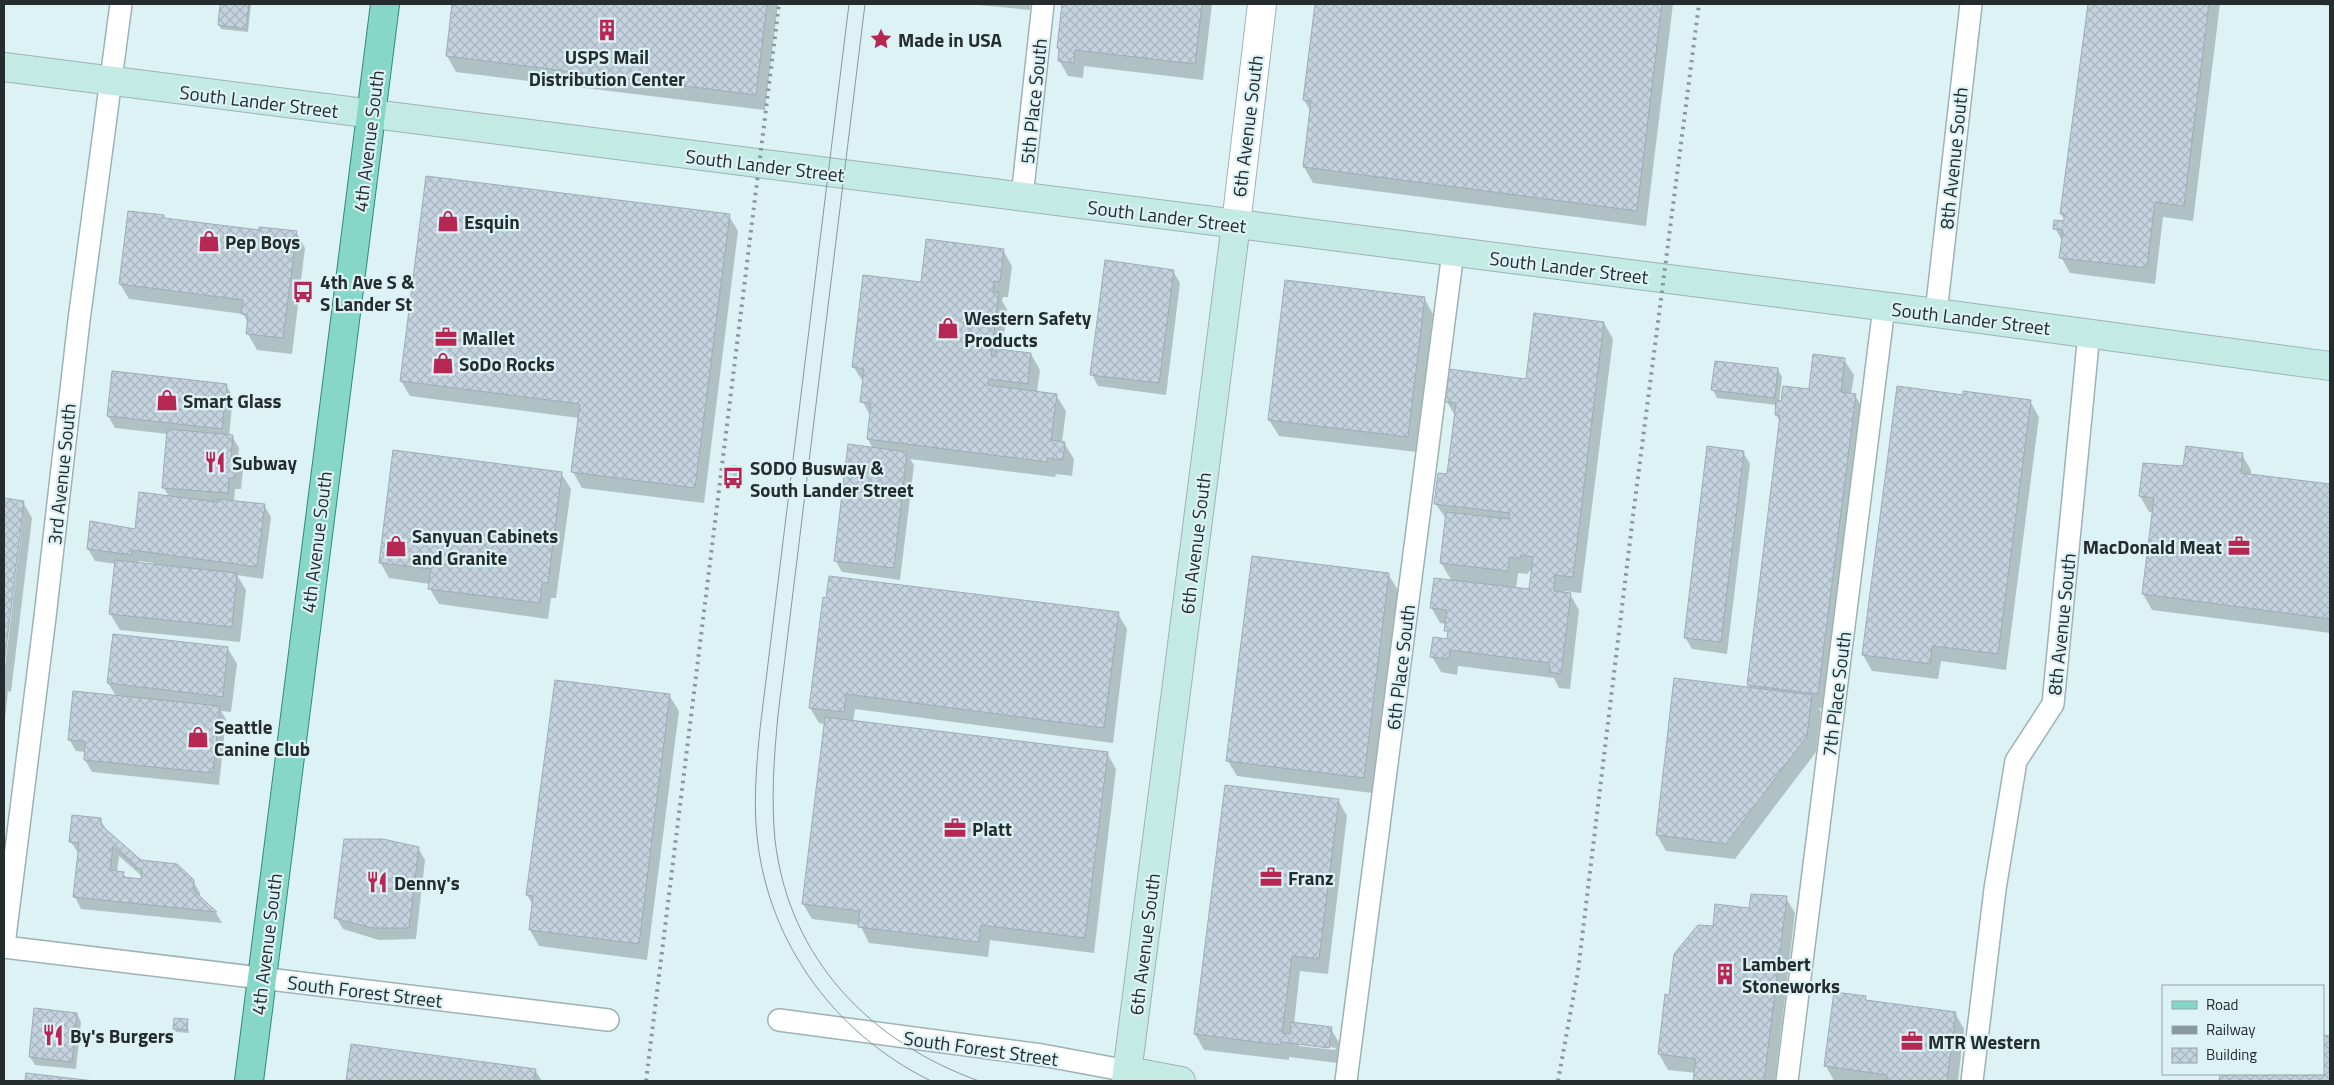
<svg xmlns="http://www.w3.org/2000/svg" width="2334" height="1085" font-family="'Titillium Web',sans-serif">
	<defs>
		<pattern id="building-cross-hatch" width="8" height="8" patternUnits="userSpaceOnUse" patternTransform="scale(1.25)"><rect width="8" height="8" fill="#c4d3de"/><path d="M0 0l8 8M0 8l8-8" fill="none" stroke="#a8b5bf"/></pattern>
	</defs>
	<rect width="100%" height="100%" fill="#ddf2f5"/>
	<!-- shadow -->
	<path fill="#0003" fill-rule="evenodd" d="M221,4H251L248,32L221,29L219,25Z
		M454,4H778L765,110L456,72L447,56Z
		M968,4H1030V10Z
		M1064,4H1212L1203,80L1084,66L1083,78L1068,76L1059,60L1060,51L1058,48Z
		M1316,4H1673L1646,226L1313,183L1304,167L1311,112L1304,100Z
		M2088,4H2220L2193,221L2163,217L2155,284L2070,273L2061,257L2063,242L2055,228L2066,222L2061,214Z
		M2312,4H2330V6Z
		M164,216L165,219L260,231L296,232L305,248L292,354L257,350L248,334L249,324L243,314L129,299L120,284Z
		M729,216L738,231L704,503L582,488L573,472L579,418L410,396L401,381Z
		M1003,250L1012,266L1008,297H1003L1002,301L1007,309L1002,351L1031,354L1040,370L1037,392L1056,395L1066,411L1062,442L1064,443L1074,459L1072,476L1056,474L1055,477L910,459L914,465L900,580L842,572L835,560L873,449L868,439L871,417L862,401L863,382L853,366L922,284Z
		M1173,271L1180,283L1166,395L1098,386L1092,374Z
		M1424,298L1433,314L1417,452L1279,436L1269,420Z
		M1604,323L1613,339L1581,593L1564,591V594H1570L1579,610L1570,689L1559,688L1554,678L1458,666L1457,675L1441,672L1432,657L1448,641L1449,635L1446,630V624L1440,623L1431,607L1452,581L1441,563L1447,520L1435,503L1449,475L1456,417L1447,402L1528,380ZM1529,571H1533L1530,591L1516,589L1518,573L1528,574Z
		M1844,360L1854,375L1851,395H1855L1864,411L1827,709L1819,708L1821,712L1816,752L1735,859L1666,851L1657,835L1750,689L1748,685L1780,422L1776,415L1777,405L1717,398L1713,390L1778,369L1782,377L1779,402L1810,390Z
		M226,385L233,397L229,436H232L239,448L238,462L243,470L241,489H235L234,502L264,505L271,517L263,579L237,575L246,590L240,642L120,630L110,614L116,564L95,561L88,549L92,522L136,530L169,497L164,488L168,434L115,428L108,416ZM139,561L154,563V566L138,564Z
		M1964,397L2030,401L2039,417L2006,670L1941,661L1938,679L1872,671L1863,655Z
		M1743,452L1750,464L1727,654L1692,649L1685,637Z
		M2242,455L2251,470V475L2330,485V633L2152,610L2143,594L2154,512H2149L2140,496L2184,467Z
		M737,468L739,471L737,488L731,487L729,484Z
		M561,473L571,489L556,598H551L548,619L439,604L430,589V584L389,578L380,562Z
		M4,499L23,502L32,518L11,692L8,691L4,728V675L23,515H21L4,655Z
		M1388,574L1398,590L1372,793L1237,776L1228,761Z
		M824,599L1118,614L1127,629L1113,743L855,709L853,722L1107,753L1116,769L1094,953L990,940L988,957L869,943L860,925L812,919L803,904L825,724L819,723L810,708Z
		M228,649L237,664L231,712L221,711L226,719L219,785L92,772L85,760L86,752L76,751L69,739L116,696L108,683Z
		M669,695L679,711L647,960L539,946L530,930L533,905L527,895Z
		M1338,800L1347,816L1328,974L1300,971L1294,1024L1331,1029L1340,1044L1338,1063L1289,1057V1060L1204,1050L1195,1034ZM1299,1043L1336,1048L1335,1050L1299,1046Z
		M100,819L107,831L141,861L193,881L200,893V898L216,913L222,923L81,909L75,897L79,854L71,842ZM119,856L143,877L142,880L127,879L123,873L117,872Z
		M418,848L425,860L416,939L379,940L343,929L336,917Z
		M1786,898L1795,913L1775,1081H1695L1696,1073L1668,1070L1659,1054L1670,996L1714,928L1750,910Z
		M1865,997L1868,1002L1955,1013L1964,1029L1958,1081H1834L1826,1066Z
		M77,1014L81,1022L76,1069L35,1065L30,1057Z
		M187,1020L189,1033L176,1032L174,1028Z
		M2323,1036L2330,1037V1081H2220L2221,1074H2323Z
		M352,1046L535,1070L542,1081H347Z
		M27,1075L84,1081H26Z"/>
	<!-- building -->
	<path fill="url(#building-cross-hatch)" stroke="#9eacb7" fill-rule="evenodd" d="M220,4H249L246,29L218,25Z
		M452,4H767L756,95L446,56Z
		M1062,4H1202L1195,64L1075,50L1074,63L1058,61L1059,48H1057Z
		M1315,4H1662L1637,211L1303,167L1311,101L1303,100Z
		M2088,4H2209L2184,206L2155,202L2147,268L2059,258L2063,230L2053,229L2054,220L2064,221V214H2060Z
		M426,176L730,214L695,488L571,472L580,404L400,381Z
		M128,211L164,215V218L259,230V227L297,231L283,338L246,334L248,315L241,314L243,300L119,284Z
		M926,239L1004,249L1000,282L994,281L993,292H999L991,356H996L997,349L1031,353L1028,384L989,379L988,385L1057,394L1051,440L1065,442L1063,460L1047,458V462L867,439L871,403L860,402L864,369L852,367L863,275L921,282Z
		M1105,260L1174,270L1159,383L1090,375Z
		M1285,280L1425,297L1408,437L1268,420Z
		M1534,313L1604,322L1573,577L1555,575L1554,591L1571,593L1561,674L1549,672L1550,663L1450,650L1449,659L1430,657L1433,637L1447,639L1448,631H1444L1447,610L1430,608L1434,578L1529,589L1533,557L1520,555V559L1510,557L1508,571L1440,563L1446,512L1509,519L1510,513L1434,504L1438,473L1447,474L1456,403L1445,402L1449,369L1526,379Z
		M1813,354L1845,358L1841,392L1856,394L1818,694L1747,685L1780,415H1775L1776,400L1781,401L1783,386L1809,389Z
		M1715,361L1778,368L1775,398L1711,390Z
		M112,371L227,384L222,429L107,416Z
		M1897,386L1963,395V391L2031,400L1998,654L1932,646L1930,664L1862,655Z
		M167,429L233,435L231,457H237L235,478H229L228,493L162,488Z
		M848,444L907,452L894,568L834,561Z
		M1707,446L1744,451L1721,642L1684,638Z
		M2186,446L2243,453L2241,473L2330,484V619L2142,594L2154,498L2139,496L2143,463L2183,466Z
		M393,450L562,472L548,583L542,582L540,603L428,589L431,569L379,563Z
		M730,466H737L735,485L728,484Z
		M139,492L217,502V499L265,504L257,567L132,550V555L87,549L90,521L135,529Z
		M4,498L24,501L4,665Z
		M1252,556L1389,573L1364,778L1226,761Z
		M115,560L237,573L232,627L109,614Z
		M829,576L1119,612L1104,728L846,694L844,712L809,708L823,597L826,598Z
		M113,634L228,647L223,697L107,683Z
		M1674,678L1812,695L1807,736L1726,844L1656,835Z
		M555,680L670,694L639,944L529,930L533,896L526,895Z
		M73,691L220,706L213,773L84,760L85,741L68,740Z
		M825,717L1108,752L1085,938L981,925L979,942L858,927L860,911L802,904Z
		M1225,785L1339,799L1319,959L1292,956L1282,1033L1290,1034L1291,1022L1332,1027L1329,1048L1281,1042L1280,1045L1194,1034Z
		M72,815L101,818V825L141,860L177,864L194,880L193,890L217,912L73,897L79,843L69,842ZM113,846L137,868L142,869L141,879L123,877L124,872L110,870Z
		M344,839H383L419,847L409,928H372L334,918Z
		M1751,894L1787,896L1764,1081H1693L1696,1059L1658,1054L1665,994L1669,995L1674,954L1698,925L1713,926L1715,904L1749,908Z
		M1834,992L1866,996L1865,1000L1956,1012L1947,1081H1887V1075L1824,1066Z
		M34,1008L77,1013L72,1062L29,1057Z
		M174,1018L188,1019L187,1030L173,1029Z
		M2323,1035L2330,1036V1081H2219L2220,1074H2323Z
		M351,1044L536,1069L534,1081H346Z
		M26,1073L94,1081H25Z"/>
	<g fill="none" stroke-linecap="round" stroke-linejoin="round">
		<!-- minor casing -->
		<g stroke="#9eb2b5" stroke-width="24">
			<path id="minor" d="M1022,197L1043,4
				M1936,313L1971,4
				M4,945L45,617L79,320L121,4
				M4,947L608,1020
				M779,1020L1042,1055L1128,1071
				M1346,1081L1453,252
				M1787,1081L1884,307
				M1972,1081L1995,889L2016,761L2053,704L2089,333"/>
		</g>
		<!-- tertiary casing -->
		<g stroke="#9eb2b5" stroke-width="30">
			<path id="tertiary" d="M1236,224L1262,4"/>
		</g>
		<!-- secondary casing -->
		<g stroke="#9eb2b5" stroke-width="30">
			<path id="secondary" d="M4,67L1936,313L2330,366
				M1128,1071L1181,1081
				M1126,1081L1236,224"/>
		</g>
		<!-- primary casing -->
		<g stroke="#308a7a" stroke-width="30">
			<path id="primary" d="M249,1081L385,4"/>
		</g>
		<!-- minor -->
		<use href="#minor" stroke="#fff" stroke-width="21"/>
		<!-- tertiary -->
		<use href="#tertiary" stroke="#fff" stroke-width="28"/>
		<!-- secondary -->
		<use href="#secondary" stroke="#c3ebe4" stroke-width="28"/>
		<!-- primary -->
		<use href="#primary" stroke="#86d7c8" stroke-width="28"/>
		<!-- tram -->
		<path stroke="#89989a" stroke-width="1" d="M849,4L760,729C757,760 754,792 756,824C763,936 831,1032 931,1081
			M865,4L778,715C774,757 771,798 775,840C789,959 870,1042 979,1081"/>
		<!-- rail -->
		<path stroke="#89989a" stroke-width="4" stroke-dasharray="2.5 5" stroke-linecap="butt" d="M646,1081L779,4
			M1558,1081L1578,971L1634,508L1699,4"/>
	</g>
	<!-- icons -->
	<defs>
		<g id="building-bare" transform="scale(1.725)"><path d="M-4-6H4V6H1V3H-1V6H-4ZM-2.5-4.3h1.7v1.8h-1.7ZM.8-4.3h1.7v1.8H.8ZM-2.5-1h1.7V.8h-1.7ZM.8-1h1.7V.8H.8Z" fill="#b72754" stroke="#ddf2f5" stroke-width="2.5" paint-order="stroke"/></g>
		<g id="sight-bare" transform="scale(1.725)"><path d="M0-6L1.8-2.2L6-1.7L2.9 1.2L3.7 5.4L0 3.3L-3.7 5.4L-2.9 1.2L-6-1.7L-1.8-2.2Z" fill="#b72754" stroke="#ddf2f5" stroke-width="2.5" paint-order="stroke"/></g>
		<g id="shop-bare" transform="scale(1.725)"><path d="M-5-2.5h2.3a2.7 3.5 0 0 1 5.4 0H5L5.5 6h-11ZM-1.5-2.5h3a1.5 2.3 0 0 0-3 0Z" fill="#b72754" stroke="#ddf2f5" stroke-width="2.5" paint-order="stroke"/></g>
		<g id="bus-bare" transform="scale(1.725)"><path d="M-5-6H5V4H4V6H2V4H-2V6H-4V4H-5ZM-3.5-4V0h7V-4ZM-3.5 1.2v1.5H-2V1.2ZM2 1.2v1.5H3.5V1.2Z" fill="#b72754" stroke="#ddf2f5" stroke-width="2.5" paint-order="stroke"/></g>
		<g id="office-bare" transform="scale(1.725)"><path d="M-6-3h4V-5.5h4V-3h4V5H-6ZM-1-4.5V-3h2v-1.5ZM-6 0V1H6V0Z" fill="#b72754" stroke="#ddf2f5" stroke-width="2.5" paint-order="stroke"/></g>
		<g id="restaurant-bare" transform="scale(1.725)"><path d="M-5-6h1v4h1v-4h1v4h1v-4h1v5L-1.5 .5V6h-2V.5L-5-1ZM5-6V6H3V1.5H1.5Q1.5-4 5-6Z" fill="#b72754" stroke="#ddf2f5" stroke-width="2.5" paint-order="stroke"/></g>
	</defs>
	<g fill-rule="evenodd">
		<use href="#building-bare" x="607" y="30"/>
		<use href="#sight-bare" x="881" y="39"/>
		<use href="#shop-bare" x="448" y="221"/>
		<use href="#shop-bare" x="209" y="241"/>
		<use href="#bus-bare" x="303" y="292"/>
		<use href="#shop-bare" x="948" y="328"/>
		<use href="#office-bare" x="446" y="337"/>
		<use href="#shop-bare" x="443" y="363"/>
		<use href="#shop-bare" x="167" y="400"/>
		<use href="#restaurant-bare" x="215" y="462"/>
		<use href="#bus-bare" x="733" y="478"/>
		<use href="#shop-bare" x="396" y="546"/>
		<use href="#office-bare" x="2239" y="546"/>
		<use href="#shop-bare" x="198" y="737"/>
		<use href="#office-bare" x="955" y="828"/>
		<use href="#office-bare" x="1271" y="877"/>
		<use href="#restaurant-bare" x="377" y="882"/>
		<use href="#building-bare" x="1725" y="974"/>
		<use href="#restaurant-bare" x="53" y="1035"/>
		<use href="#office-bare" x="1912" y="1041"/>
	</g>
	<g text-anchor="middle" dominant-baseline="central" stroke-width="4.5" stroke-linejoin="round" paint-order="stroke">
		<!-- poi labels -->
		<g font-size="19" font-weight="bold" fill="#242c2d" stroke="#ddf2f5" text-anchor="start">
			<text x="898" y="39">Made in USA</text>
			<text x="607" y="56" text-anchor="middle">USPS Mail<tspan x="607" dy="22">Distribution Center</tspan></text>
			<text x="464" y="221">Esquin</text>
			<text x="225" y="241">Pep Boys</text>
			<text x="320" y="281">4th Ave S &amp;<tspan x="320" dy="22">S Lander St</tspan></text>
			<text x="964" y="317">Western Safety<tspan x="964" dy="22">Products</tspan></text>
			<text x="462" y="337">Mallet</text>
			<text x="459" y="363">SoDo Rocks</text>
			<text x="183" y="400">Smart Glass</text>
			<text x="232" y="462">Subway</text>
			<text x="750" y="467">SODO Busway &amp;<tspan x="750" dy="22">South Lander Street</tspan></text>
			<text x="412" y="535">Sanyuan Cabinets<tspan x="412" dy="22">and Granite</tspan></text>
			<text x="2222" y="546" text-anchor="end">MacDonald Meat</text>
			<text x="214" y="726">Seattle<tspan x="214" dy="22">Canine Club</tspan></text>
			<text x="972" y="828">Platt</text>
			<text x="1288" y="877">Franz</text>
			<text x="394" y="882">Denny's</text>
			<text x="1742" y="963">Lambert<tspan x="1742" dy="22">Stoneworks</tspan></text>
			<text x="70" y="1035">By's Burgers</text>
			<text x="1928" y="1041">MTR Western</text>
		</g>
		<!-- street labels -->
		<g font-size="19" fill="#242c2d" stroke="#ddf2f5">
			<text transform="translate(259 101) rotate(7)">South Lander Street</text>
			<text transform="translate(1033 101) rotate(-84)">5th Place South</text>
			<text transform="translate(1247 126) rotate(-83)">6th Avenue South</text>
			<text transform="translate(368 141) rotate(-83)">4th Avenue South</text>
			<text transform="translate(1953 158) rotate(-84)">8th Avenue South</text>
			<text transform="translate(765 165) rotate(7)">South Lander Street</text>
			<text transform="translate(1167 216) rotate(7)">South Lander Street</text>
			<text transform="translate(1569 267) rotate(7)">South Lander Street</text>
			<text transform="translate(1971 318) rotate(7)">South Lander Street</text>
			<text transform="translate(61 474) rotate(-84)">3rd Avenue South</text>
			<text transform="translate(316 542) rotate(-83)">4th Avenue South</text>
			<text transform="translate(1195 543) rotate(-83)">6th Avenue South</text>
			<text transform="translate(2061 624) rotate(-84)">8th Avenue South</text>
			<text transform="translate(1400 667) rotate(-83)">6th Place South</text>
			<text transform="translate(1836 694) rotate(-83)">7th Place South</text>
			<text transform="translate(266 944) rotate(-83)">4th Avenue South</text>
			<text transform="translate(1144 944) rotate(-83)">6th Avenue South</text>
			<text transform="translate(365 991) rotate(7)">South Forest Street</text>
			<text transform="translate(981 1048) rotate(8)">South Forest Street</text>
		</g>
	</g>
	<!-- border -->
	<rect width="2334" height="1085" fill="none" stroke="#242c2d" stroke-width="10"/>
	<!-- legend -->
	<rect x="2162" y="985" width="162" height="90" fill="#ddf2f5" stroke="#93a3a5"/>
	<rect x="2172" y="1001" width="25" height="8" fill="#86d7c8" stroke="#93a3a5"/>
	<text x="2206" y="1010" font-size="15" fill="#242c2d">Road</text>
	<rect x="2172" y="1026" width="25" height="8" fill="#89989a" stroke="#93a3a5"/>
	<text x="2206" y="1035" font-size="15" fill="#242c2d">Railway</text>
	<rect x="2172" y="1048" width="25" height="15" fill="url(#building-cross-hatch)" stroke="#93a3a5"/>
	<text x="2206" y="1060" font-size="15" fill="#242c2d">Building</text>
</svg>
